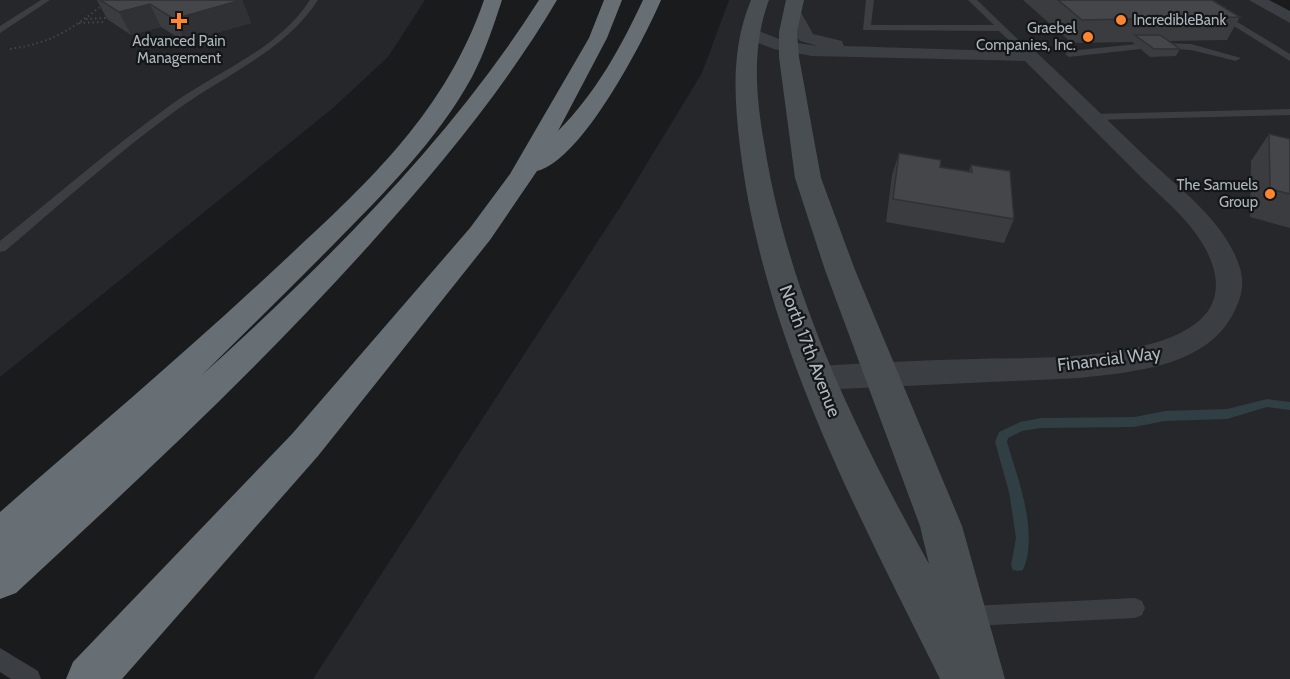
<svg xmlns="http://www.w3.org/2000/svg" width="1290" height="679" font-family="Cabin,sans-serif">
	<rect width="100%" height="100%" fill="#1a1b1d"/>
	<!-- built -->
	<path fill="#26272a" d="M0,0H425L388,57L333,108L0,377Z
		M729,0H1257L1290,18V679H313L626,198L702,73Z"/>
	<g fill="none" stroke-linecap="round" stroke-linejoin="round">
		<!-- stream -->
		<path fill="#2f3f43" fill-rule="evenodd" d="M1267,399L1290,402V410L1267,407L1227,419L1165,421L1134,427L1041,428L1022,431L1008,438L1007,442C1018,479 1039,533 1023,570L1018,571L1013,570L1011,565L1016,538L1009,492L995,442L999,432L1020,422L1041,418L1134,417L1165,411L1227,409Z"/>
		<!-- path -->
		<path stroke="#41464a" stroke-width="2" stroke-dasharray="1.5 3" stroke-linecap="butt" d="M86,19L106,18
			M79,23L105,22
			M10,49C54,43 75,27 109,0"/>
		<!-- service -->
		<path fill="#3b3e43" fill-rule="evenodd" d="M41,0H50L0,33V26Z
			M310,0H318C285,51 226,74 178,109C118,152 62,203 5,251L0,252V241C56,196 110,149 168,107C215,72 277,51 310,0Z
			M866,0H874L871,25H994L968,0H977L1035,56L1027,58L999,31L863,30Z
			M1192,0H1201L1290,54V61Z
			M1163,43L1191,44L1241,58L1236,61L1191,50L1160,48V44Z
			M1137,44L1140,45V49L1069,57L1065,54L1069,51Z
			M1290,109V115L1092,120L1087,117L1092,114Z
			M1135,598L1142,601L1145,608L1142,615L1135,618L969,626L962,623L959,616L962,609L969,606Z
			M0,648L38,671L41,679H11L0,672Z"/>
		<!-- minor -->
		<path fill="#3b3e43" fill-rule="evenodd" d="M1249,0H1269L1290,11V23Z
			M792,5L798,7L813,34L842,41L844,46L1036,52C1074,88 1111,123 1148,159C1180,189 1224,221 1239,265C1245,282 1242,297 1234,312C1207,367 1133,372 1079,378L818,390L807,386L802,378L807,370L818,366C871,363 924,360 977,359C1034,357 1258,367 1209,256C1195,224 1165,201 1141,177C1102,138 1064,100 1025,61L812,56L774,49L758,43L740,32L749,27L784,41L818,46L800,41L797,37L784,10Z"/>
		<!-- secondary -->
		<path fill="#494e53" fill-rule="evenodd" d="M751,0H769C751,48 756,98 765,148C789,297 857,433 929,564L920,526L825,270L795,178L779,57V32L786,0H804L797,32L799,57L821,178L855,270L962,526L1005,679H940C856,510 763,337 740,147C734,97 731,48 751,0Z"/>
		<!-- motorway -->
		<path fill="#676e74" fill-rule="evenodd" d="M484,0H502C493,27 485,52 472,77C437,141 383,194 332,246C289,289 246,332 202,375C326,262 449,142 539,0H557C505,88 440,166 372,242C261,366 138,480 16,593L0,599V512C88,435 177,360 262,281C354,195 442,122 484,0Z
			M604,0H622L607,38L558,131C596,93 621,47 643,0H661C643,42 582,160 537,171L490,240L318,456L122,679H66L73,662L292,434L470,228L510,174L589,38Z"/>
	</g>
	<!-- wall -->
	<path fill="#3a3c40" d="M97,0H242L251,23L185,42L161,27L131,35L107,19Z
		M1023,0H1212L1240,17L1227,40L1170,41L1180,49L1176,56L1150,57L1132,42L1072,43Z
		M1269,134L1290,139V228L1250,217L1251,161Z
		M899,153L940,167L969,171L971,165L1014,219L1004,243L886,222L892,175Z"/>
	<!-- shaded-wall -->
	<path fill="#303134" d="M242,0L251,23L185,42L174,19Z
		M150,4L161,27L131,35L119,12Z"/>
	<!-- building -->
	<path fill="#44464a" stroke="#303134" stroke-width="1.5" d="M100,0H241L174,19L150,4L119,12Z
		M1058,0H1212L1240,17L1082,20Z
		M1135,35H1160L1180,49H1154Z
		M1269,134L1290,139V194L1270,189Z
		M899,153L941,160L940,167L972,172L971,165L1010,171L1014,219L893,199Z"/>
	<!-- markers -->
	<g fill="#ff8531" stroke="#151618" stroke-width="2">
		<circle cx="1121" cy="20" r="6"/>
		<path d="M176 12h6v6h6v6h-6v6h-6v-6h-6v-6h6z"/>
		<circle cx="1088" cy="37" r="6"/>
		<circle cx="1270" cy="194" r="6"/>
	</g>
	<g text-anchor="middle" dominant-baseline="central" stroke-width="4.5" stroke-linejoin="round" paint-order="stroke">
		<!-- far-poi labels -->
		<g font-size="15" fill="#acb6be" stroke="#151618" text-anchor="end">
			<text x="1133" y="20" text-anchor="start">IncredibleBank</text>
			<text x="1076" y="28">Graebel<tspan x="1076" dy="17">Companies, Inc.</tspan></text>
			<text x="179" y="41" text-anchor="middle">Advanced Pain<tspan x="179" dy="17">Management</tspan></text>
			<text x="1258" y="185">The Samuels<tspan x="1258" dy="17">Group</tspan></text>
		</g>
		<!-- street labels -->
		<g font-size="18" fill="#acb6be" stroke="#151618">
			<text transform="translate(810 351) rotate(69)">North 17th Avenue</text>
			<text transform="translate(1109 359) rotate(-7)">Financial Way</text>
		</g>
	</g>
</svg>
